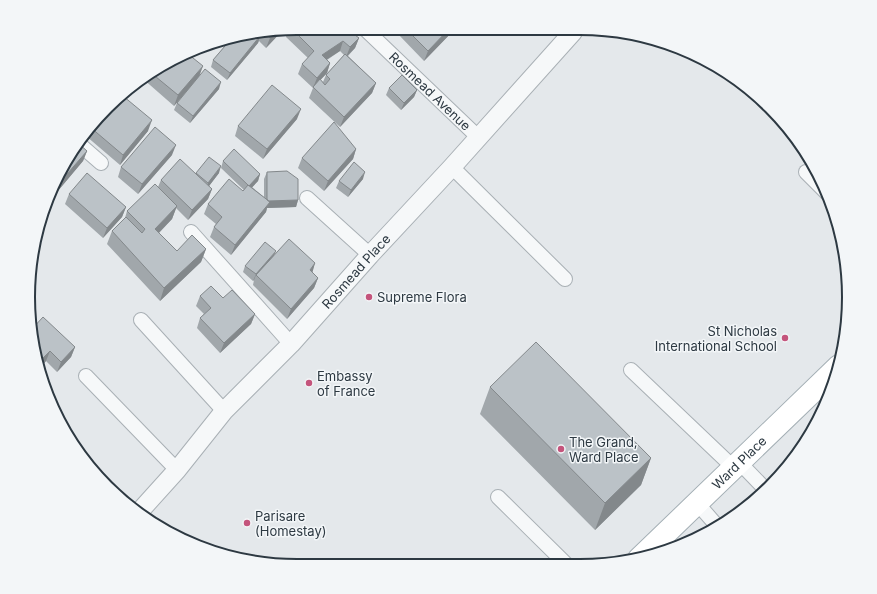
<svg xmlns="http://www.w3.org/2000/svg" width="877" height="594" font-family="Inter,sans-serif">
	<rect width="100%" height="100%" fill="#e4e8eb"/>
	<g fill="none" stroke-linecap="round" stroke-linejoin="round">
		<!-- minor casing -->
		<g stroke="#a9b0b5" stroke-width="16">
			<g id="minor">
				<path id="s1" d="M365,29L478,137"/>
				<path d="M78,143L101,163"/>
				<path d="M452,167L565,279"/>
				<path d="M806,172L828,194"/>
				<path d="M307,198L370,255"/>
				<path d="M191,232L291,344"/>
				<path d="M141,320L224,411"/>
				<path d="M631,370L734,468"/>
				<path d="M86,376L177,470"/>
				<path d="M739,462L766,490"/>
				<path d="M498,497L568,566"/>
				<path d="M697,503L718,527"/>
			</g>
		</g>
		<!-- tertiary casing -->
		<g stroke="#a9b0b5" stroke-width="20">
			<g id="tertiary">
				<path id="s2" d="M140,511L177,470L224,411L291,344L370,255L452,167L573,32"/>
			</g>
		</g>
		<!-- primary casing -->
		<g stroke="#a4afb5" stroke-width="24">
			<g id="primary">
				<path id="s3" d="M639,559L839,366"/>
			</g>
		</g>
		<!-- minor -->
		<use href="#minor" stroke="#f6f8f9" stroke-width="14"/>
		<!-- tertiary -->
		<use href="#tertiary" stroke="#f6f8f9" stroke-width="18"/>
		<!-- primary -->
		<use href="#primary" stroke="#fff" stroke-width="22"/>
	</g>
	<!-- wall -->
	<path fill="#a1a7ab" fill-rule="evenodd" d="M297,28L359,38L355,48L348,56L376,83L372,93L340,127L309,98L313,88L298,74L302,64L308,58L286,37L288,29ZM340,51L344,55L326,75L323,82L320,80L327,73L330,63L327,60Z
		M283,30L266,48L259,41L258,43L227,80L211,67L213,60L231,39Z
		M399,30H454L424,61L398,34Z
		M188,54L199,76L219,89L190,123L174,110L177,103L196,80L174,106L142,78L147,73Z
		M389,88L417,90L414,97L401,110L386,95Z
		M123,96L148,131L120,165L86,136L89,128Z
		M297,119L263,159L235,136L238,126Z
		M78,143L87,151L83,161L57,192L52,187Z
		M356,149L353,159L324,191L298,168L302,158Z
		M172,155L138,194L118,177L121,167Z
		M223,161L260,174L258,181L252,187L264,197V179L267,172L298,200L296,207L267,208L266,212L231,255L210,237L214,227L216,224L204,214L208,204L243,191L244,190L221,168Z
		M196,173H219L209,186L212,189L208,199L188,220L176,208L172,219L159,233L177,251L206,249L201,262L160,301L107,244L112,231L125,218L127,211L158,187L161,180Z
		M363,179L348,197L336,188L339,181Z
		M69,194L126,207L122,217L103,238L65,204Z
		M274,256L315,263L312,272L318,278L314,288L287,319L253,285L254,280L253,281L243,272L245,266Z
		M200,296L223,298L255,314L251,324L220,353L197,328L200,318L204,314L196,306Z
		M75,347L71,357L57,372L46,361L40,368L33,350Z
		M490,387L651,458L641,485L595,530L480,414Z"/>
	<!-- shaded-wall -->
	<path fill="#83888b" d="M283,30L266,48L270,38L276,31Z
		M448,30H454L424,61L428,51Z
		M260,36L258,43L227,80L230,73Z
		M359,38L355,48L346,57L350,47Z
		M343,41L340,51L318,65L322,55Z
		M330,63L327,73L313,88L317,78Z
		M203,66L199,77L174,106L178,95Z
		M221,82L219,89L190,123L193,116Z
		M376,83L372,93L340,127L344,117Z
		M417,90L414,97L401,110L404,103Z
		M301,109L297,119L263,159L267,149Z
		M152,120L148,131L120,165L123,155Z
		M176,145L172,155L138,194L142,184Z
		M356,149L353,159L324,191L328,181Z
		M87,151L83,161L57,192L61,181Z
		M221,166L219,173L206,190L208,183Z
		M365,172L363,179L348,197L351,190Z
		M260,174L258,181L247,193L249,186Z
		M212,189L208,199L188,220L192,210Z
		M298,200L296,207L267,208L266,212L231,255L235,245L267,201Z
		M177,206L172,219L150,242L155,229Z
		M126,207L122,217L103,238L107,228Z
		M206,249L201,262L160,301L164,288Z
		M276,251L273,258L256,275L254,280L253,281L256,274Z
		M315,263L312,274L310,270Z
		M318,278L314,288L287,319L291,309Z
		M255,314L251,324L220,353L224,343Z
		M75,347L71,357L57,372L61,362Z
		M50,351L46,361L40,368L38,363Z
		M651,458L641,485L595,530L605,503Z"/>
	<!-- building -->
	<path fill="#bbc2c7" stroke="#83888b" d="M297,28L347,29L359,38L350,47L343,41L322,55L330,63L317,78L302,64L314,51L292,29Z
		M407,30H448L428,51Z
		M276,31L270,38L265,33Z
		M258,34L260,36L230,73L213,60L231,39Z
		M188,54L203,66L178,95L150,72Z
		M345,54L376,83L344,117L313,87L320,79L325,85L330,79L326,75Z
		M205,69L221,82L193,116L177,103Z
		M402,75L417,90L404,103L389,88Z
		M272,85L301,109L267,149L238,126Z
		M123,96L152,120L123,155L90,127Z
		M334,122L356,149L328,181L302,158Z
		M155,127L176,145L142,184L121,167Z
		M78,143L87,151L61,181L57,179Z
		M234,149L260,174L249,186L223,161Z
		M209,157L221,166L208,183L196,173Z
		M180,159L212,189L192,210L161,180Z
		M354,162L365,172L351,190L339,181Z
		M287,171L298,179V200L268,201L267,199V172Z
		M87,173L126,207L107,228L69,194Z
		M229,179L243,191L248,185L270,202L235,245L214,227L222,217L208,204Z
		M155,184L177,206L155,229L177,251L192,235L206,249L164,288L112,231L126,217L142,233L145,229L127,211Z
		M289,239L315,263L310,270L318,278L291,309L256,275Z
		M265,242L276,251L256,274L245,266Z
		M211,286L223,298L232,290L255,314L224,343L200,318L211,308L200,296Z
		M43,317L75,347L61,362L50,351L38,363L33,350L32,329Z
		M536,342L651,458L605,503L490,387Z"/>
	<!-- markers -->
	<g fill="#c4547c" stroke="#f3f6f8" stroke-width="1.5">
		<circle cx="369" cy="297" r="4"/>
		<circle cx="785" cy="338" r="4"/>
		<circle cx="309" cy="383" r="4"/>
		<circle cx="561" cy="449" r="4"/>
		<circle cx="247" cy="523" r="4"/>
	</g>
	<g text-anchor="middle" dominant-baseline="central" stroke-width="3" stroke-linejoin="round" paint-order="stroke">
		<!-- street labels -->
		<g font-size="13" fill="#2d3942" stroke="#f3f6f8">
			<text stroke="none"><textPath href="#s1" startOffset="90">Rosmead Avenue</textPath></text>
			<text stroke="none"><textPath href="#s2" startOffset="323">Rosmead Place</textPath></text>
			<text stroke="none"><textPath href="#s3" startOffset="139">Ward Place</textPath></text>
		</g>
		<!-- poi labels -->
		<g font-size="13" fill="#2d3942" stroke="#f3f6f8" text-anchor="start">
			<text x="377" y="297">Supreme Flora</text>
			<text x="777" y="331" text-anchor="end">St Nicholas<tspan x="777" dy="15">International School</tspan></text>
			<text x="317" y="376">Embassy<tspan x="317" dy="15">of France</tspan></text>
			<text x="569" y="442">The Grand,<tspan x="569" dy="15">Ward Place</tspan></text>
			<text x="255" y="516">Parisare<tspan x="255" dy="15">(Homestay)</tspan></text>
		</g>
	</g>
	<!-- crop -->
	<path d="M0 0H877V594H0ZM297 35H580A262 262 0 0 1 842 297V297A262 262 0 0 1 580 559H297A262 262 0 0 1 35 297V297A262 262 0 0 1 297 35Z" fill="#f3f6f8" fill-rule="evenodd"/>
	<path fill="none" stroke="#2d3942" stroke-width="2" d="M297 35H580A262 262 0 0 1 842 297V297A262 262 0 0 1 580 559H297A262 262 0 0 1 35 297V297A262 262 0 0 1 297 35Z"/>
</svg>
